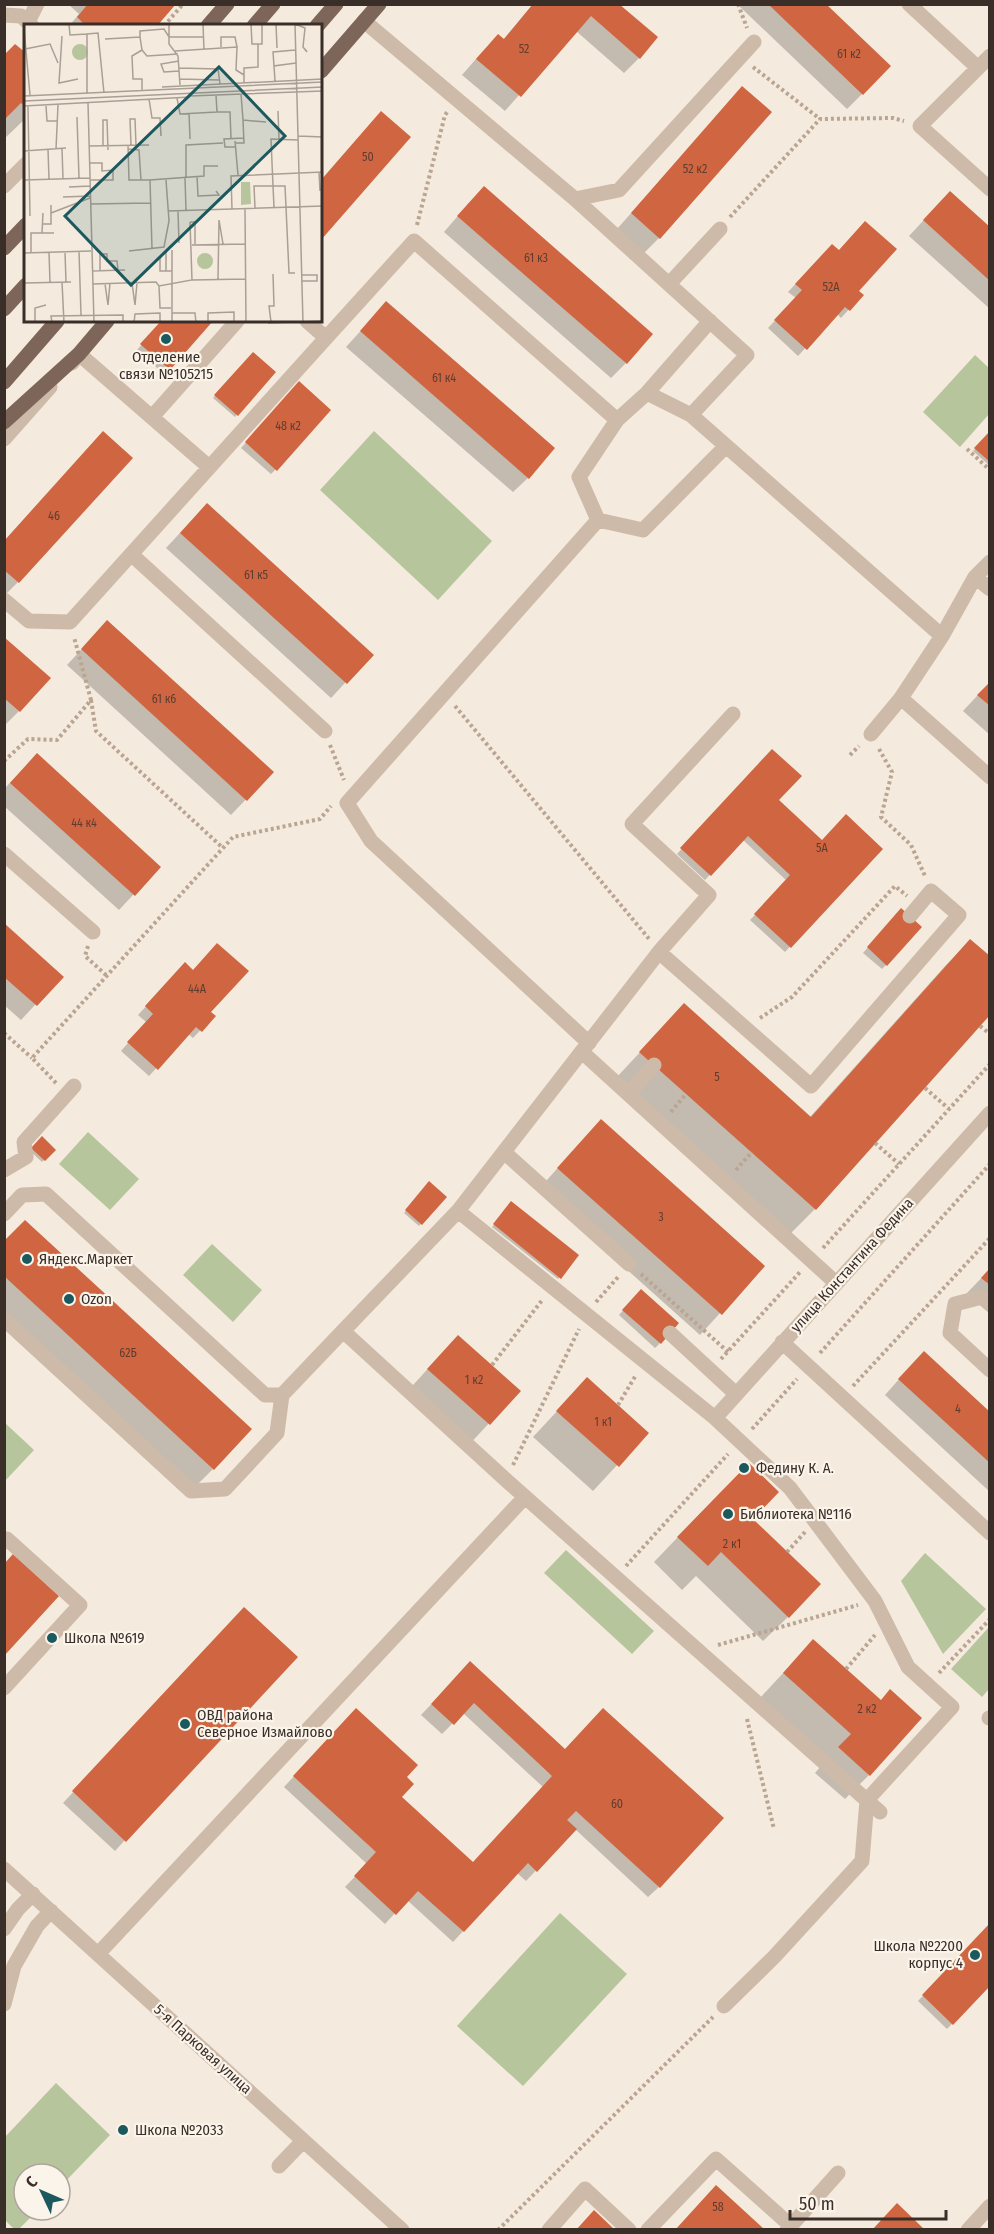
<svg xmlns="http://www.w3.org/2000/svg" width="994" height="2234" font-family="'Fira Sans Condensed',sans-serif">
	<rect width="100%" height="100%" fill="#f4eadd"/>
	<!-- green -->
	<path fill="#b6c59c" d="M975,355L989,368V414L960,447L923,412Z
		M374,431L492,541L438,600L320,490Z
		M88,1132L139,1179L110,1210L59,1164Z
		M212,1244L262,1290L233,1322L183,1275Z
		M4,1422L34,1450L5,1481H4Z
		M566,1550L654,1631L632,1654L544,1573Z
		M925,1553L986,1609L943,1654L901,1581Z
		M989,1627V1689L982,1697L951,1669Z
		M560,1913L627,1974L523,2086L457,2026Z
		M56,2083L110,2135L60,2187V2174H24V2210H38L19,2229H14L5,2220V2137Z"/>
	<!-- shadow -->
	<path fill="#0003" d="M68,4H174L155,26H69L79,14Z
		M533,4H618L639,58L624,73L576,31L505,111L462,75L483,51L503,40Z
		M737,4H823L862,94L847,109Z
		M26,56V118L4,139V57Z
		M742,88L659,238L644,253L617,229Z
		M469,203L626,363L611,378L444,232Z
		M935,208L990,229V309L909,236Z
		M824,253L862,295L841,318L837,314L798,356L768,328L796,298L788,292Z
		M386,303L528,478L513,492L346,347Z
		M162,321H211L164,374L137,350Z
		M253,354L274,373L235,417L213,398Z
		M294,388L276,469L271,474L241,448Z
		M990,433V466L973,451Z
		M192,520L371,655L331,698L166,548Z
		M4,541L18,582L4,596Z
		M93,637L272,772L231,815L67,665Z
		M4,639L19,711L4,726Z
		M990,682V735L963,711Z
		M772,751L777,800L822,842L880,849L785,952L750,920L787,881L743,840L705,880L677,854Z
		M22,770L159,867L119,910L4,806V789Z
		M896,915L886,965L882,969L863,953Z
		M4,925L61,977L21,1020L4,1005Z
		M970,941L815,1209L791,1233L616,1078L684,1005L810,1117L946,965Z
		M177,972L214,1016L193,1038L188,1034L149,1076L121,1051L146,1022L138,1015Z
		M42,1138L54,1150L42,1162L30,1151Z
		M581,1142L763,1266L700,1335L538,1190Z
		M430,1183L445,1197L419,1226L404,1213Z
		M511,1203L577,1255L558,1279L492,1227Z
		M4,1242L213,1469L186,1496L4,1329Z
		M990,1269V1314L967,1293Z
		M636,1296L660,1343L655,1348L619,1315Z
		M434,1362L519,1391L465,1449L404,1395Z
		M909,1368L990,1414V1492L885,1395Z
		M587,1379L647,1433L593,1491L533,1437Z
		M724,1489L751,1519L788,1617L763,1641L696,1576L682,1590L654,1562Z
		M234,1619L125,1840L115,1851L63,1803Z
		M813,1641L880,1701L869,1775L845,1799L815,1773L827,1759L759,1699Z
		M460,1674L659,1887L648,1897L575,1829L526,1881L517,1873L453,1942L407,1900L385,1924L345,1887L367,1864L284,1787L346,1720L404,1777L400,1797L473,1863L543,1787L463,1713L442,1734L421,1715Z
		M990,1925V1984L947,2029L918,2001Z"/>
	<!-- building -->
	<path fill="#cf6641" d="M88,4H176L157,26H86L77,17Z
		M533,4H619L658,37L640,59L591,16L521,97L476,59L498,34L504,39Z
		M768,4H826L891,66L863,95Z
		M15,44L26,53V107L21,103L4,120V55Z
		M742,86L772,112L660,239L631,213Z
		M381,111L411,137L321,240V180Z
		M484,186L653,334L627,364L457,216Z
		M950,191L990,227V281L923,220Z
		M865,221L897,249L859,291L864,295L850,311L845,307L807,350L774,320L802,290L795,284L832,244L839,250Z
		M386,301L555,448L529,479L360,331Z
		M161,321H213L170,370L140,344Z
		M253,352L276,372L238,416L214,395Z
		M299,381L331,410L277,471L245,442Z
		M103,431L133,458L19,583L4,570V541Z
		M990,431V462L974,448Z
		M207,503L374,655L347,684L180,533Z
		M107,620L274,772L247,801L81,649Z
		M4,637L51,678L20,712L4,698Z
		M990,682V706L977,695Z
		M772,749L802,776L779,800L822,840L846,814L883,849L791,948L754,914L790,875L748,836L711,876L680,848Z
		M37,753L161,867L135,896L10,783Z
		M901,908L922,927L887,966L867,947Z
		M4,923L64,977L37,1006L4,977Z
		M970,939L990,956V1015L816,1210L639,1052L684,1003L811,1117Z
		M217,943L249,971L211,1012L216,1016L202,1032L196,1027L158,1070L127,1042L153,1014L145,1006L185,962L193,970Z
		M601,1119L765,1266L722,1315L557,1168Z
		M42,1136L56,1150L45,1161L31,1148Z
		M429,1181L447,1197L422,1225L405,1210Z
		M511,1201L579,1255L561,1279L493,1224Z
		M25,1220L252,1429L214,1470L4,1276V1241Z
		M990,1268V1285L981,1278Z
		M641,1289L679,1323L661,1344L622,1310Z
		M458,1335L521,1391L490,1425L427,1369Z
		M924,1351L990,1412V1463L898,1379Z
		M587,1377L649,1433L619,1467L556,1411Z
		M749,1463L779,1492L753,1519L821,1584L789,1618L721,1552L708,1566L677,1537Z
		M13,1554L59,1596L4,1656V1564Z
		M244,1607L298,1657L126,1842L72,1791Z
		M813,1639L881,1700L890,1689L922,1718L870,1776L838,1747L851,1734L783,1673Z
		M470,1661L565,1749L603,1708L724,1818L660,1888L576,1811L567,1820L577,1829L537,1872L528,1863L464,1932L418,1891L396,1915L354,1876L376,1852L293,1776L356,1708L418,1765L407,1777L414,1784L402,1797L473,1862L552,1776L474,1703L454,1725L431,1704Z
		M990,1923V1986L953,2025L922,1995Z
		M716,2185L765,2230H675Z
		M897,2203L925,2230H872Z
		M594,2210L615,2230H576Z"/>
	<g fill="none" stroke-linecap="round" stroke-linejoin="round">
		<!-- path -->
		<path stroke="#baa492" stroke-width="4" stroke-dasharray="3 3" stroke-linecap="butt" d="M738,4L747,28
			M164,26L183,4
			M753,67L820,119
			M730,217L820,119L893,118L904,121
			M417,225L445,115L448,111
			M967,449L990,470
			M91,700L96,731L223,848
			M455,706L650,940
			M330,745L344,780
			M879,749L892,772L881,817L911,845L925,876
			M850,755L859,746
			M4,761L28,739L57,740L91,700L74,637
			M88,946L85,956L106,975
			M760,1018L792,997L895,886L907,896
			M980,1026L990,1034
			M4,1033L32,1058
			M56,1083L32,1058L233,837L320,819L331,806
			M925,1088L949,1109
			M671,1112L686,1094
			M875,1143L899,1164
			M736,1170L752,1152
			M823,1248L990,1064
			M641,1274L728,1352
			M596,1302L619,1276
			M820,1353L990,1164
			M721,1359L801,1271
			M492,1365L543,1299
			M853,1386L990,1238
			M618,1405L636,1375
			M752,1429L797,1379
			M513,1465L579,1329
			M787,1552L805,1532
			M626,1566L728,1454
			M718,1645L858,1605
			M846,1669L875,1635
			M939,1673L990,1619
			M747,1719L774,1829
			M498,2230L713,2017"/>
		<!-- minor -->
		<path stroke="#cebaa8" stroke-width="15" d="M909,4L977,67
			M4,15L21,16L32,26
			M364,21L575,199
			M28,22L37,4
			M990,56L920,126L990,189
			M4,186L26,164
			M670,283L720,229
			M307,321L326,338L414,241L617,420
			M710,321L647,393L617,420L579,477L598,520L643,530L726,446
			M72,363L79,354L209,467
			M647,393L691,415L942,636
			M691,415L747,355L575,199L619,190L754,42
			M152,417L237,321
			M4,439L50,387
			M131,554L325,731
			M990,562L975,577L942,636L901,698L990,777
			M975,577L990,589
			M4,600L29,621L70,622L326,338
			M733,714L632,824L709,895L659,952L458,1211L343,1331L506,1480L880,1812
			M871,734L901,698
			M4,854L93,932
			M659,952L811,1086L959,915L931,891L910,916
			M589,1043L371,841L347,803L598,520
			M582,1052L836,1283
			M628,1094L654,1065
			M504,1152L629,1264
			M4,1170L26,1157L24,1142L74,1086
			M458,1211L715,1418L790,1488L875,1601L908,1667L952,1707L867,1800L862,1861L774,1957L724,2006
			M4,1214L22,1195L46,1194L265,1395H282
			M990,1304L982,1297L955,1304L950,1333L990,1370
			M4,1319L191,1491L225,1489L277,1433L282,1395L343,1331
			M670,1333L736,1394
			M782,1342L990,1533
			M715,1418L990,1113
			M4,1542L7,1539L80,1605L4,1688
			M989,1718H990
			M4,1869L402,2230
			M4,1929L18,1909L33,1894
			M98,1954L525,1497
			M4,2004L14,1966L37,1926L51,1911
			M279,2166L303,2141
			M549,2230L585,2189L629,2230
			M648,2230L716,2159L790,2225
			M787,2230L838,2173
			M968,2230L990,2206"/>
		<!-- major -->
		<path stroke="#7d6659" stroke-width="15" d="M208,26L227,4
			M254,26L273,4
			M317,26L336,4
			M321,71L379,4
			M4,248L26,225
			M4,309L26,285
			M4,382L57,321
			M4,422L79,354L107,321"/>
	</g>
	<!-- markers -->
	<g fill="#1b595f" stroke="#fbf4ea" stroke-width="2">
		<circle cx="166" cy="339" r="6"/>
		<circle cx="27" cy="1259" r="6"/>
		<circle cx="69" cy="1299" r="6"/>
		<circle cx="744" cy="1468" r="6"/>
		<circle cx="728" cy="1514" r="6"/>
		<circle cx="52" cy="1638" r="6"/>
		<circle cx="185" cy="1724" r="6"/>
		<circle cx="975" cy="1955" r="6"/>
		<circle cx="123" cy="2130" r="6"/>
	</g>
	<g text-anchor="middle" dominant-baseline="central" stroke-width="4.5" stroke-linejoin="round" paint-order="stroke">
		<!-- number labels -->
		<g font-size="12" fill="#5f3c2f">
			<text x="524" y="49">52</text>
			<text x="849" y="54">61 к2</text>
			<text x="368" y="157">50</text>
			<text x="695" y="169">52 к2</text>
			<text x="536" y="258">61 к3</text>
			<text x="831" y="287">52А</text>
			<text x="444" y="378">61 к4</text>
			<text x="288" y="426">48 к2</text>
			<text x="54" y="516">46</text>
			<text x="256" y="575">61 к5</text>
			<text x="164" y="699">61 к6</text>
			<text x="84" y="823">44 к4</text>
			<text x="822" y="848">5А</text>
			<text x="197" y="989">44А</text>
			<text x="717" y="1077">5</text>
			<text x="661" y="1217">3</text>
			<text x="128" y="1353">62Б</text>
			<text x="474" y="1380">1 к2</text>
			<text x="958" y="1409">4</text>
			<text x="603" y="1422">1 к1</text>
			<text x="732" y="1544">2 к1</text>
			<text x="867" y="1709">2 к2</text>
			<text x="617" y="1804">60</text>
			<text x="718" y="2207">58</text>
		</g>
		<!-- poi labels -->
		<g font-size="15" fill="#3a2e29" stroke="#fbf4ea" text-anchor="start">
			<text x="166" y="357" text-anchor="middle">Отделение<tspan x="166" dy="17">связи №105215</tspan></text>
			<text x="39" y="1259">Яндекс.Маркет</text>
			<text x="81" y="1299">Ozon</text>
			<text x="756" y="1468">Федину К. А.</text>
			<text x="740" y="1514">Библиотека №116</text>
			<text x="64" y="1638">Школа №619</text>
			<text x="197" y="1715">ОВД района<tspan x="197" dy="17">Северное Измайлово</tspan></text>
			<text x="963" y="1946" text-anchor="end">Школа №2200<tspan x="963" dy="17">корпус 4</tspan></text>
			<text x="135" y="2130">Школа №2033</text>
		</g>
		<!-- street labels -->
		<g font-size="15" fill="#3a2e29" stroke="#fbf4ea">
			<text transform="translate(852 1265) rotate(-48)">улица Константина Федина</text>
			<text transform="translate(203 2049) rotate(42)">5-я Парковая улица</text>
		</g>
	</g>
	<!-- overview -->
	<g transform="translate(24 24)">
		<rect width="298" height="298" fill="#f4eadd"/>
		<path d="M48 28a8 8 0 1 1 16 0a8 8 0 1 1-16 0ZM217,158H226L227,180L217,181ZM173 237a8 8 0 1 1 16 0a8 8 0 1 1-16 0Z" fill="#b6c59c"/>
		<path fill="none" stroke="#aa9f95" stroke-width="1.5" d="M45,0L46,11L63,10M145,0V20L154,32L156,61M179,0L180,26M227,0L228,20H238V0M252,0L253,24M271,0L281,4L279,23L283,28L281,25M271,0L279,299M0,5L6,71M38,12L35,59L54,55M116,13V7L140,5L145,13H179M81,15L116,13L118,26L108,32L109,55H118V67M197,23V13H211L213,23M1,25L26,20L34,39M118,26L123,32L154,30M151,27L213,23L212,46L220,51V59M155,37L137,40L140,48L155,47M250,42L249,28L271,26M155,44L194,45L196,60M220,51V44L234,43V20M155,55L195,56M251,57L250,42L272,39M138,63L299,55M63,69V10L74,9L80,69M217,70L219,96M192,71L193,88H206L207,114M0,72L299,58M166,72L299,67M153,74L156,90L193,88M125,75L128,94H136L137,112M0,77L299,63M64,79L70,299M0,82L166,73M4,82L6,192M22,82L23,97H33M254,87L255,115M165,89L166,115M53,93L55,154M274,112L299,113M211,117L214,151M212,119H220L219,96L242,98M104,121L105,156H126M107,121L106,95H111L112,121M65,122L125,121M79,122V96H83L84,126M212,123H201L200,115L220,114M24,125L25,155M32,125L34,81M38,125L39,155M104,125L115,126L117,156M0,127L42,124M65,139H78V147L89,146V156H66M295,148L296,167M173,152L174,172L195,171L192,167M161,154L162,187M162,154V121L199,119M0,156L66,154M45,163L66,162M39,173L66,172M66,180L126,179M250,183L249,162H261L262,183M262,183L265,249H271M231,184L230,162H249L247,115L274,116M208,185L207,152L299,148M221,185L222,299M144,187L299,182M154,187L155,219M27,189L66,174M166,198H171V220M18,200H27V181M18,209L19,189M168,221L221,220M128,225L126,156L180,152V142H194M142,226V247M148,226V299M55,227L57,291M105,227L140,223L145,197L142,156M25,228L26,259M41,228L42,258M0,229L67,227M7,229V209H30M136,233V247H148M68,247L101,246M76,247V230H83V237H93L94,246M278,251H293V257H278M194,255L195,196L199,220M168,256L222,255M38,258L40,299M0,259L47,258M108,259L111,281L113,259M69,260L132,258L135,262L168,256L166,198M81,260L84,281L86,259M135,262L136,284H147M0,266V286M148,289H171L172,299M247,298L245,282H250L249,250M11,299V284L22,281M28,299L27,292L99,291V299M110,299L111,290L136,289V299M184,299V289L210,288V299M244,299L299,297"/>
		<path fill="#1b595f" fill-opacity="0.15" stroke="#1b595f" stroke-width="3" d="M195,43L261,112L107,261L41,192Z"/>
		<rect width="298" height="298" fill="none" stroke="#3a2e29" stroke-width="3"/>
	</g>
	<!-- border -->
	<rect width="994" height="2234" fill="none" stroke="#3a2e29" stroke-width="12"/>
	<!-- north arrow -->
	<g transform="translate(42 2192) rotate(314)"><circle r="28" fill="#fbf4ea" stroke="#aea59d" stroke-width="1.5"/>
	<path d="M0-4.5L10 22L0 15L-10 22Z" fill="#1b595f"/>
	<text y="-9" font-size="16" font-weight="bold" text-anchor="middle" fill="#3a2e29">С</text>
	</g>
	<!-- scale -->
	<path d="M790 2210v9h156v-9" fill="none" stroke="#3a2e29" stroke-width="3"/>
	<text x="799" y="2210" font-size="18" fill="#3a2e29" stroke="#fbf4ea" stroke-width="4.5" paint-order="stroke">50 m</text>
</svg>
